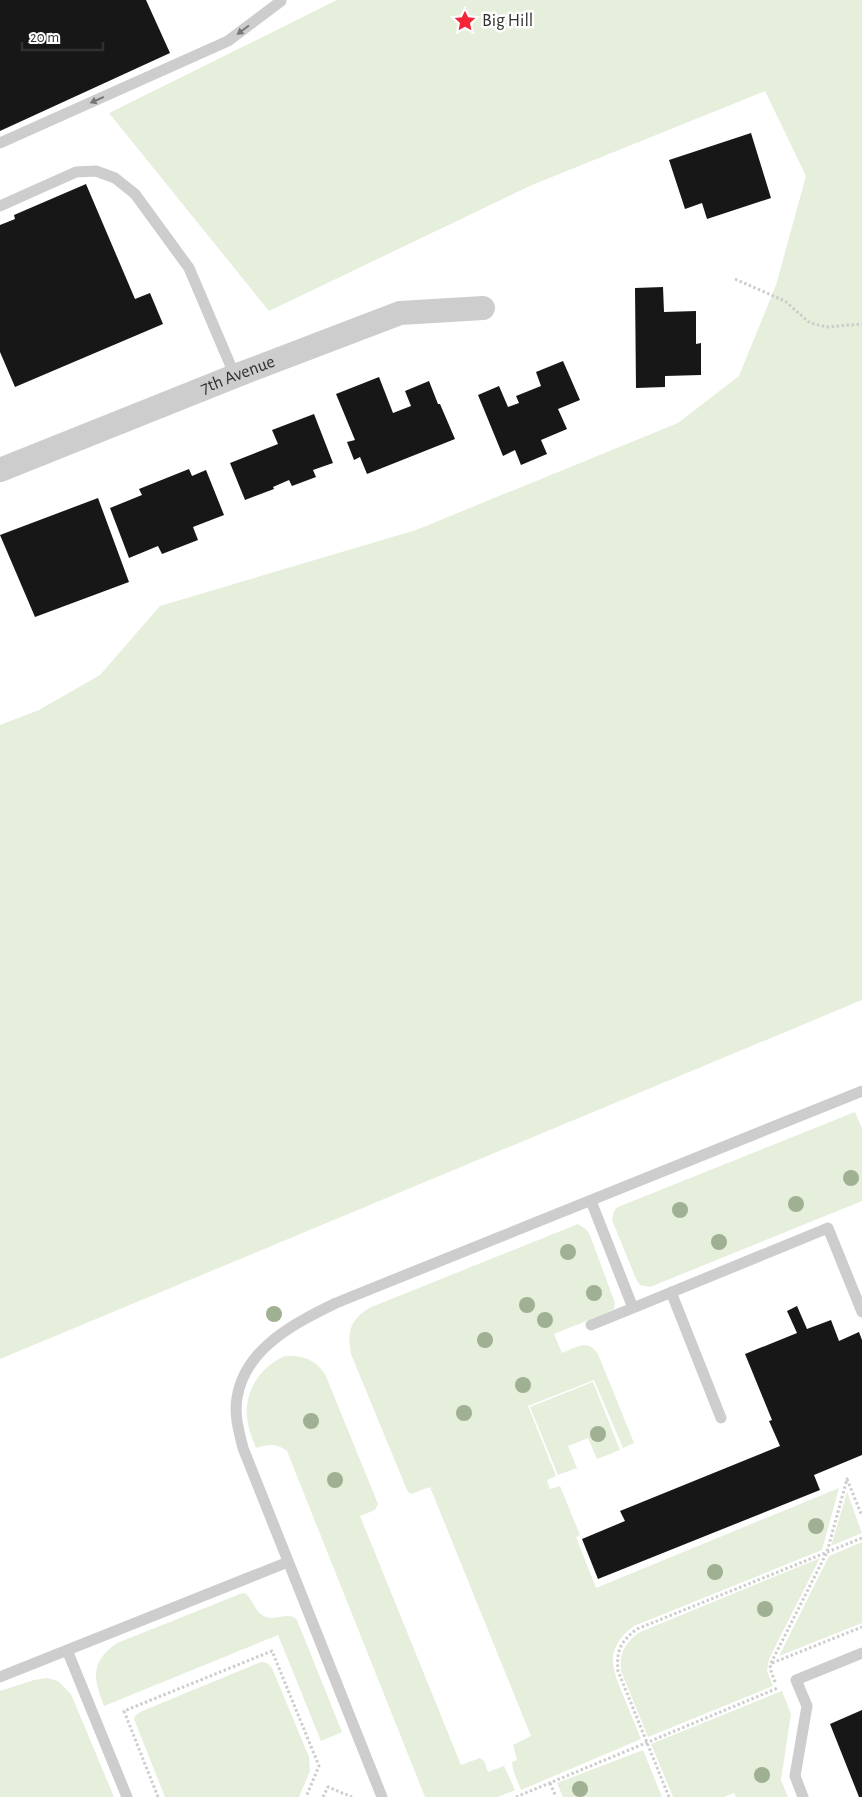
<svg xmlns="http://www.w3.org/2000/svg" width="862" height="1797" font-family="'Alegreya Sans',sans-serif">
	<rect width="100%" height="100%" fill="#fff"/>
	<!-- grass -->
	<path fill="#e6eedc" d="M337,0H862V1000L0,1359V725L39,710L100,675L160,606L416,530L678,423L739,376L776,285L806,176L765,91L532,185L269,311L109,113Z
		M855,1112L862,1128V1201L650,1287L640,1285L637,1281L612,1220L614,1211L618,1207Z
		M578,1224L587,1230L591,1238L615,1303L614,1309L606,1313L554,1334L562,1353C576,1348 587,1338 598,1354L634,1443L623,1448L594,1380L528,1406L556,1476L547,1480L550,1489L560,1486L580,1535L576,1537L596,1588L839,1488L822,1550L634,1626C605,1648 611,1666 623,1695C629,1710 635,1724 641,1739L521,1790L513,1770L512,1762L517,1760L513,1745L531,1736L430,1487L411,1494L407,1490L351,1354C347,1332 350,1320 369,1308Z
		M285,1356C302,1355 315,1359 325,1374L378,1504L375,1510L360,1516L461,1765L480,1758L484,1761L488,1772L504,1766L515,1790L498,1797H425L287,1451C277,1443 268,1444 256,1448C252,1438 248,1428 247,1418C244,1391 261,1366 285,1356Z
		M593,1382L620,1450L597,1459L588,1438L568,1446L577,1468L558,1475L530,1407Z
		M847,1492L862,1533L831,1546Z
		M862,1542V1623L779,1656L829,1556Z
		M820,1558L769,1659L767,1671L773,1686L648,1737L621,1671C619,1653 625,1642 640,1632Z
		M245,1593C253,1599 255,1613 266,1617C277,1621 288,1611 297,1620L342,1732L321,1741L278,1635L104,1706C93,1678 90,1662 117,1643L240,1594Z
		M261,1662L267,1663L272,1668L309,1757L310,1771L299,1797H165L134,1719L135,1716L140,1712Z
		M47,1678L58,1681L71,1694L114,1797H0V1691L34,1680Z
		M782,1691L791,1714L781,1780L788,1797H736L734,1793L724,1797H673L651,1744Z
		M643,1750L662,1797H563L557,1783Z"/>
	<!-- building -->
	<path fill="#171717" d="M0,0H146L170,53L0,131Z
		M751,133L771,198L707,219L702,203L685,209L669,160Z
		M86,184L135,299L150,293L163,324L15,387L0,352V225L15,219L14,215Z
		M663,287L664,312L696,311V344L701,343V375L665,376V387L636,388L635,288Z
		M563,361L580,400L558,409L567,429L541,440L547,454L521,465L515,450L503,456L478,395L499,386L508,407L519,403L516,396L541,386L536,372Z
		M379,377L393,413L411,406L405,391L429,381L438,404H440L455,439L367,474L360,457L354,460L347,442L355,440L336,394Z
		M314,414L333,463L313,470L316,477L292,486L289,480L273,487L274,489L245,500L230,463L278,444L272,430Z
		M189,469L192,476L206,470L224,515L193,527L198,540L162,554L158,546L129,558L110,508L142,495L139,489Z
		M98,498L129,582L35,617L0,535Z
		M797,1306L807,1329L831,1320L839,1341L859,1332L862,1340V1455L814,1475L820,1490L598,1579L582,1539L625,1521L620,1511L780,1446L769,1421L772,1420L745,1354L797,1333L787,1311Z
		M862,1710V1797H859L830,1724Z"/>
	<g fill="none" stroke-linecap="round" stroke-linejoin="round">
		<!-- path -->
		<path stroke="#cdcdcd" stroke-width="3" stroke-dasharray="2.5 2.5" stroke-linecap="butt" d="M735,279L785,301L810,323L827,327L862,324
			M772,1663L862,1627
			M775,1682L771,1671L770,1665L827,1552L847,1479L862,1516
			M550,1783L556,1797
			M158,1797L124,1711L272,1651L319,1766L306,1797
			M323,1797L328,1787L352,1797
			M516,1797L778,1688
			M669,1797L618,1671C616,1650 621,1641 637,1629L862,1538"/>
		<!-- service -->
		<path stroke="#cdcdcd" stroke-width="11" d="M0,143L228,41L281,1L280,0
			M0,206L76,172L96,171L115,178L135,194L189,268L235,376
			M591,1201L633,1308L828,1228L862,1312
			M671,1292L721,1418
			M591,1325L633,1308
			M67,1650L127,1797
			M0,1677L288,1562
			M382,1797L243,1448C239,1432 234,1415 237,1398C245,1348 295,1323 336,1303L862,1091
			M803,1797L795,1776L807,1706L796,1680L862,1653"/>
		<!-- minor -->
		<path stroke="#cdcdcd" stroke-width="24" id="s1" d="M0,470L235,376L400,313L483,308"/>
	</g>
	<!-- trees -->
	<g fill="#a0b092">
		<circle cx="851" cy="1178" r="8"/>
		<circle cx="796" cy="1204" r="8"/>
		<circle cx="680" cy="1210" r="8"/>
		<circle cx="719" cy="1242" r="8"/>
		<circle cx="568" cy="1252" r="8"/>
		<circle cx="594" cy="1293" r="8"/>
		<circle cx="527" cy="1305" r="8"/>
		<circle cx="274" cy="1314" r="8"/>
		<circle cx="545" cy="1320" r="8"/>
		<circle cx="485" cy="1340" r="8"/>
		<circle cx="523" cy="1385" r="8"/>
		<circle cx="464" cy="1413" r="8"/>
		<circle cx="311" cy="1421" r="8"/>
		<circle cx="598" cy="1434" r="8"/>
		<circle cx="335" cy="1480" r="8"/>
		<circle cx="816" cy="1526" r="8"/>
		<circle cx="715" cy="1572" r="8"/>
		<circle cx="765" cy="1609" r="8"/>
		<circle cx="762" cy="1775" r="8"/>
		<circle cx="580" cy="1789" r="8"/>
	</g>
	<!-- one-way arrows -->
	<defs><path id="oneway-solid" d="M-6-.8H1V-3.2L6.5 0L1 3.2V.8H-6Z" transform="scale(1.25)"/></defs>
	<g fill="#777">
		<use href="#oneway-solid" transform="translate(243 30) rotate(143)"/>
		<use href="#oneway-solid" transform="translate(97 100) rotate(156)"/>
	</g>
	<!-- icons -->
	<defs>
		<g id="sight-bare" transform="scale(1.725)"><path d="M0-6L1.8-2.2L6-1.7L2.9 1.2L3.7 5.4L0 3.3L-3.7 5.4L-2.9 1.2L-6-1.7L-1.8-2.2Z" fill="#f42436" stroke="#fff" stroke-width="2.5" paint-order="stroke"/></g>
	</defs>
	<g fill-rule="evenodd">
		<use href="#sight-bare" x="465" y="21"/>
	</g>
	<g text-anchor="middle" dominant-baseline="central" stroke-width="5" stroke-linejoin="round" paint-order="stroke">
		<!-- poi labels -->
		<g font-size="18" fill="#303030" stroke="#fff" text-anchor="start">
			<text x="482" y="21">Big Hill</text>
		</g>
		<!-- street labels -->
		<g font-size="18" fill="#303030" stroke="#fff">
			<text stroke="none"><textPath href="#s1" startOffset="256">7th Avenue</textPath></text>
		</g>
	</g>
	<!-- scale -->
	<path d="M22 42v8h81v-8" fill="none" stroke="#303030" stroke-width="2.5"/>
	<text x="30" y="42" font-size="15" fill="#303030" stroke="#ffffff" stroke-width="4" paint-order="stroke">20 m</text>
</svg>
